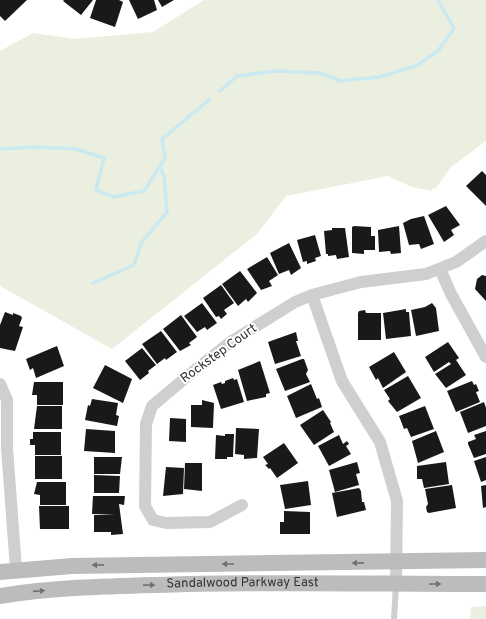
<svg xmlns="http://www.w3.org/2000/svg" width="486" height="619" font-family="Overpass,sans-serif">
  <style>
    .green { fill: #ebefdf }
    .lines { fill: none; stroke-linecap: round; stroke-linejoin: round }
    .stream { stroke: #cae9f0; stroke-width: 3.5 }
    .building { fill: #191919 }
    .service { stroke: #cfcfcf; stroke-width: 6 }
    .minor { stroke: #cfcfcf; stroke-width: 12 }
    .secondary { stroke: #bcbcbc; stroke-width: 16 }
    .oneway { fill: #707070 }
    .labels { text-anchor: middle; dominant-baseline: central; stroke-width: 4; stroke-linejoin: round; paint-order: stroke }
    .street-label { font-size: 13px; fill: #323232; stroke: #fff }
  </style>
  <rect width="100%" height="100%" fill="#fff"/>
  <g class="green">
    <path d="M204,0H486V141L451,167L435,189L433,188L431,191L412,187L388,176L286,196L257,234L112,349L0,286V51L33,33L75,39L153,32Z"/>
    <path d="M486,606V619H470L471,607Z"/>
  </g>
  <g class="lines">
    <g class="stream">
      <path d="M220,91L237,76L277,71L320,73L341,81L379,77L416,66L438,51L454,28L438,0"/>
      <path d="M0,149L34,147L76,149L104,158L96,190L113,197L144,191L165,158L162,139L210,99"/>
      <path d="M93,283L134,265L141,243L167,212L164,176L160,168"/>
    </g>
  </g>
  <g class="building">
    <path d="M0,0H27L5,21L0,16Z"/>
    <path d="M64,0H93L81,15L63,1Z"/>
    <path d="M96,0H119L123,2L115,27L90,18Z"/>
    <path d="M129,0H154L157,10L138,19Z"/>
    <path d="M158,0H174L162,7Z"/>
    <path d="M482,171L486,175V206L466,186Z"/>
    <path d="M446,206L460,225L451,230L454,235L444,242L428,215Z"/>
    <path d="M424,216L434,244L421,249L419,244L409,245L403,223L411,219Z"/>
    <path d="M354,226L371,227V236H375V250H364V254L352,253V227Z"/>
    <path d="M399,226L401,253L391,254L390,251L379,252L378,230Z"/>
    <path d="M332,228H345L349,257L337,259L336,255L328,256V254H326L324,231L332,230Z"/>
    <path d="M315,235L321,256L315,258L316,261L307,264V261L303,262L297,240Z"/>
    <path d="M289,243L301,268L291,275L289,270L279,274L270,253Z"/>
    <path d="M267,257L278,275L269,281L272,286L261,290L247,269Z"/>
    <path d="M240,271L257,293L248,302L246,299L238,306L222,284Z"/>
    <path d="M482,275L486,276V301L475,289L477,279Z"/>
    <path d="M221,285L234,303L224,310L227,314L221,319L219,316L216,317L203,298Z"/>
    <path d="M202,303L217,323L207,330L205,327L197,332L184,316Z"/>
    <path d="M432,303L436,308L439,331L416,336L411,310L425,307Z"/>
    <path d="M406,309V312H409L411,336L386,339L383,313Z"/>
    <path d="M365,310L366,313H381V340H358V313L359,311Z"/>
    <path d="M5,312L13,315V313L21,316L22,318L19,326L23,327L15,351L0,348V325Z"/>
    <path d="M181,315L197,337L189,343L191,345L180,351L163,329Z"/>
    <path d="M161,331L177,352L166,360L165,358L157,364L142,344Z"/>
    <path d="M296,332L298,341H296L301,356L275,364L268,342Z"/>
    <path d="M448,342L459,358L456,360L466,375L446,388L435,374L451,364L449,362L434,372L425,357Z"/>
    <path d="M57,346L64,366L36,378L33,368L30,370L26,359Z"/>
    <path d="M142,348L156,365L148,371L149,373L140,380L125,361Z"/>
    <path d="M394,352L406,372L383,388L378,378L376,380L369,367Z"/>
    <path d="M302,359H304L308,370L306,374L310,382L285,391L276,369Z"/>
    <path d="M260,361L270,393L266,394V397L247,401L238,370Z"/>
    <path d="M105,365L132,379L123,403L93,388Z"/>
    <path d="M408,376L421,398L397,412L388,401L390,399L384,390Z"/>
    <path d="M233,378L234,380L237,379L244,402L221,409L213,385L221,382L222,384L225,383V381Z"/>
    <path d="M472,381L474,385L476,384L479,391L476,392L480,402L456,412L447,391Z"/>
    <path d="M34,382H63V405H37V395H32Z"/>
    <path d="M311,384L317,399L319,398L322,407L296,418L287,396Z"/>
    <path d="M92,399L118,403L116,415L119,416L117,426L85,420L88,405L90,406Z"/>
    <path d="M202,400L214,403L213,428L191,427V405H202Z"/>
    <path d="M484,402L486,408V426L468,433L460,412Z"/>
    <path d="M37,406H62V429H34Z"/>
    <path d="M425,406L434,429L411,437L407,428L404,429L399,416Z"/>
    <path d="M323,410L331,422L330,423L334,432L314,445L300,425Z"/>
    <path d="M170,418L186,419V442L169,441Z"/>
    <path d="M236,428L259,429L257,458L244,459V455L235,454Z"/>
    <path d="M86,429L115,431V453L84,451Z"/>
    <path d="M436,431L444,452L418,463L412,441Z"/>
    <path d="M486,431V454L474,458L468,444V442L476,439L474,435Z"/>
    <path d="M33,432H61V455H35V445H30V439H33Z"/>
    <path d="M225,434H234L233,457H227V459H215L216,435L225,436Z"/>
    <path d="M339,435L343,444L347,441L349,444L346,446L351,454L329,466L318,446Z"/>
    <path d="M284,443L298,463L277,478L270,468L269,469L265,465L268,464L263,457Z"/>
    <rect x="35" y="456" width="27" height="23"/>
    <path d="M94,457H122L120,474H94Z"/>
    <path d="M486,457V480L481,482L474,461Z"/>
    <path d="M357,462L360,473L356,474L359,485L335,492L329,470Z"/>
    <path d="M446,462L449,484L424,488L422,479H417V466Z"/>
    <path d="M185,463H202V491L184,489Z"/>
    <path d="M166,467L184,468L183,494L163,496Z"/>
    <path d="M94,475L120,476L119,493H94Z"/>
    <path d="M308,481L311,505L285,509L280,485Z"/>
    <path d="M37,482H66V505H40V495L34,494Z"/>
    <path d="M452,485L456,508L429,513L427,512L426,507L428,504L425,489Z"/>
    <path d="M486,485V507L483,508L481,486Z"/>
    <path d="M359,488L361,491L362,502H364L366,510L337,517L332,493Z"/>
    <path d="M93,496H125L124,505L119,504L123,534L111,535V532H94V515L115,514H92Z"/>
    <path d="M39,506H69V529H40Z"/>
    <path d="M284,511L310,512V534H280V522H284Z"/>
  </g>
  <g class="lines">
    <path class="service" d="M394,619L396,585"/>
    <g class="minor">
      <path d="M440,269L451,294L486,357"/>
      <path d="M312,295L342,381L380,442L397,501L396,584"/>
      <path d="M0,384L7,400V448L16,569"/>
      <path d="M242,505L210,522L166,523L153,520L145,506L146,424L152,406L195,370L232,341L295,302L312,295L361,282L426,274L456,262L486,241"/>
    </g>
    <g class="secondary">
      <path d="M0,572L72,566L486,560"/>
      <path id="s1" d="M0,596C62,586 125,586 187,584C287,582 386,584 486,584"/>
    </g>
  </g>
  <defs><path id="oneway-solid" d="M-6-.8H1V-3.2L6.5 0L1 3.2V.8H-6Z"/></defs>
  <g class="oneway">
    <use href="#oneway-solid" transform="translate(358 563) rotate(179)"/>
    <use href="#oneway-solid" transform="translate(228 564) rotate(180)"/>
    <use href="#oneway-solid" transform="translate(98 565) rotate(179)"/>
    <use href="#oneway-solid" transform="translate(435 584)"/>
    <use href="#oneway-solid" transform="translate(149 585) rotate(-1)"/>
    <use href="#oneway-solid" transform="translate(39 591) rotate(-4)"/>
  </g>
  <g class="labels">
    <g class="street-label">
      <text transform="translate(219 354) rotate(-36)">Rockstep Court</text>
      <text stroke="none"><textPath href="#s1" startOffset="243">Sandalwood Parkway East</textPath></text>
    </g>
  </g>
</svg>
